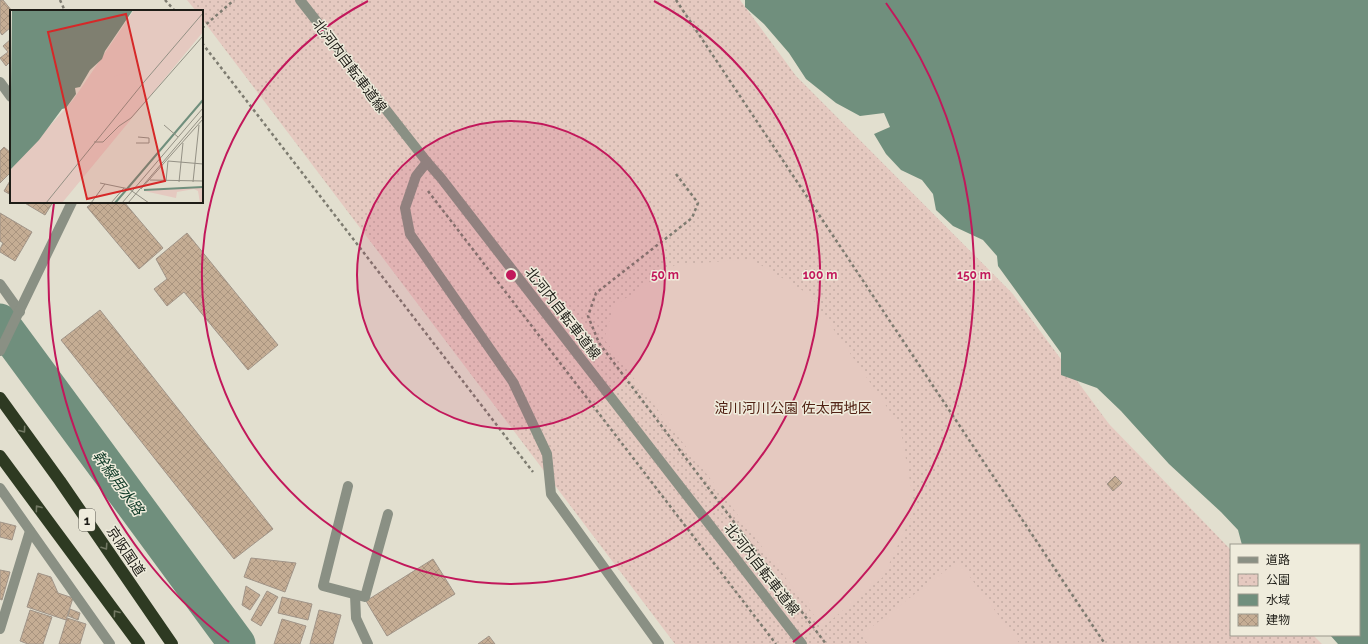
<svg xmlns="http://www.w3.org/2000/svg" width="1368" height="644" font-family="Raleway,'Noto Sans JP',sans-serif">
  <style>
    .park { fill: url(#park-dots) }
    .pitch { fill: #e5c9c0 }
    .water { fill: #708f7d }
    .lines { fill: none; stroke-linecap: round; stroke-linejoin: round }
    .river { stroke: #708f7d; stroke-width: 37 }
    .building { fill: url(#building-cross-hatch); stroke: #a09488 }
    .path { stroke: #7d7b70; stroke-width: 2.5; stroke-dasharray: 3 3; stroke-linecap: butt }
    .minor { stroke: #8a9084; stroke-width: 10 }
    .highway { stroke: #2e3a22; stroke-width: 12 }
    .oneway { stroke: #727863 }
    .ring { fill: none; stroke: #c2185b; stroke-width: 2 }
    .labels { text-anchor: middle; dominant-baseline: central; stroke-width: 3; stroke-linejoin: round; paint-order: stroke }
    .shield { fill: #efecdc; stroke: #5d5b52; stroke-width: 1 }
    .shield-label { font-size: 13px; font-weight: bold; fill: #1e1d17 }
    .street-label { font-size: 14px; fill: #1e1d17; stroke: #efecdc }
    .park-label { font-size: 14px; fill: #512214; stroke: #efecdc }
    .water-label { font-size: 15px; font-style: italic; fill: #0f3a27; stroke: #efecdc }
    .inset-river { fill: none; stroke: #708f7d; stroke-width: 2 }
    .inset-road { fill: none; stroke: #949185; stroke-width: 1 }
    .view { fill: #d62828; fill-opacity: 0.15; stroke: #d62828; stroke-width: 2 }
    .inset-edge { fill: none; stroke: #1e1d17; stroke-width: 2 }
    .centre { fill: #c2185b; stroke: #efecdc; stroke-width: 2 }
    .ring-label { font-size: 12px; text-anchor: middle; font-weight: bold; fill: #c2185b; stroke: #efecdc; stroke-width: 3; stroke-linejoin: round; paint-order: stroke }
  </style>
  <defs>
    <pattern id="park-dots" width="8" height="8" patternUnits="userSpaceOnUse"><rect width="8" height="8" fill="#e5c9c0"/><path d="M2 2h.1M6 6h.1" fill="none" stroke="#c4aca4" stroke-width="1.8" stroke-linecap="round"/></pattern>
    <pattern id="building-cross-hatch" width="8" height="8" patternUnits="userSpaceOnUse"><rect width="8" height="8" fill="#c5ad94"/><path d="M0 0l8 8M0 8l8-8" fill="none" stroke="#a9947f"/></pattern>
  </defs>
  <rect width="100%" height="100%" fill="#e2dfcf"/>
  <path class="park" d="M187,0H740L796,76L1012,293L1109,424L1231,550V635H1313L1322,644H675L202,19V11H196Z"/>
  <g class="pitch">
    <path d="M751,259L810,295L900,426L915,509L883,577L823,627L604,339L614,306L675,265Z"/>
    <path d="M958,561L1020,644H868L861,635Z"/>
  </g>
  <path class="water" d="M745,0H1368V644H1338L1330,635H1359V545H1242L1238,530L1221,512L1169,464L1121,411L1097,388L1061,375V353L998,266L997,256L983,240L953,226L936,210L933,194L922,180L901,170L886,154L874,134L890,127L884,113L860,116L836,103L806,79L789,53L764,24L745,7Z"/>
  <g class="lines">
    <path class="river" d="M0,322L237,644"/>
  </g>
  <g class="building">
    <path d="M0,0H3L12,11L11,27L2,35L0,32Z"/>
    <path d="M11,39V61L6,66L0,58L8,52L3,46Z"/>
    <path d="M4,147L11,153V172L0,183V151Z"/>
    <path d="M11,179V195L4,191Z"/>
    <path d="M23,202H53L45,215Z"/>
    <path d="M94,202H124L163,248L139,269L87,207Z"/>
    <path d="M0,213L32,232L15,261L0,252V249L3,243L0,241Z"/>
    <path d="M187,233L278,345L248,370L184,292L167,306L154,289L167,279L156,259Z"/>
    <path d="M100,310L273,529L234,559L61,340Z"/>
    <path d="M1115,476L1122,483L1113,491L1107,484Z"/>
    <path d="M0,522L16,526L12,540L0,537Z"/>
    <path d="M251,558L296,563L285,592L244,577Z"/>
    <path d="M433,559L455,594L387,636L366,601Z"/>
    <path d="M0,570L10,572L2,600L0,599Z"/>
    <path d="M38,573L51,577L58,593L73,598L66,620L27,607Z"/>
    <path d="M246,586L260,595L250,610L242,605Z"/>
    <path d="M267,591L278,597L261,626L251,620Z"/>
    <path d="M282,597L312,604L308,620L278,613Z"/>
    <path d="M70,609L80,613L78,620L68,616Z"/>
    <path d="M30,610L52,617L43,644H28L20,641Z"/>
    <path d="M319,610L341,615L333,644H310Z"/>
    <path d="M67,618L86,624L80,644H59Z"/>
    <path d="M282,619L306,626L300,644H274Z"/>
    <path d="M489,636L495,644H478Z"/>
  </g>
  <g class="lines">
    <g class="path">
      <path d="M60,0L65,11"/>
      <path d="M165,0L175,11"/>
      <path d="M676,0L1105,644"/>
      <path d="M202,28L234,0"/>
      <path d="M202,43L533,472"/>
      <path d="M676,174L698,203L692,218L596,293L588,316L599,343L826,644"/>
      <path d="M428,191L776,644"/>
    </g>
    <g class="minor">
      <path d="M300,0L427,162L441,178L802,644"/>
      <path d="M0,82L11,97"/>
      <path d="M427,162L416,176L405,208L410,234L513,382L547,454L551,494L659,644"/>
      <path d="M0,284L20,312"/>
      <path d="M0,351L72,202"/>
      <path d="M348,486L323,586L365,597L388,514"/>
      <path d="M0,488L110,644"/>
      <path d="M355,595L356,618L368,644"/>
      <path d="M0,629L30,531"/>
    </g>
    <g class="highway">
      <path d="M0,398L60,481L172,644"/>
      <path d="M0,456L139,644"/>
    </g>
  </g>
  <defs><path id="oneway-chevron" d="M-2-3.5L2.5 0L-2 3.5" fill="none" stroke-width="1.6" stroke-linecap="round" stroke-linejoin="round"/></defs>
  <g class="oneway">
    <use href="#oneway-chevron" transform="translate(23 430) rotate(54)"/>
    <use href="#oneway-chevron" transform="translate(38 508) rotate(-126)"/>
    <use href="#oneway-chevron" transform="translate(105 547) rotate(56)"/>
    <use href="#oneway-chevron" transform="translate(116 613) rotate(-127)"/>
  </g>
  <circle cx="511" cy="275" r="154" fill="#c2185b" fill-opacity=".12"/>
  <g class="ring">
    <circle cx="511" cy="275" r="154"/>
    <path d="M654 1A309 309 0 1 1 368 1"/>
    <path d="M229 642A463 463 0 0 1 54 203M886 3A463 463 0 0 1 793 642"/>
  </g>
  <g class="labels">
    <rect class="shield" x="79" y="509" width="16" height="22" rx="3"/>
    <g class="shield-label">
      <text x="87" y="520">1</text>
    </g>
    <g class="street-label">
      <text transform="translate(350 66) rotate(53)">北河内自転車道線</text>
      <text transform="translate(563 313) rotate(52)">北河内自転車道線</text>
      <text transform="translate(126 551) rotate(56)">京阪国道</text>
      <text transform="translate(762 569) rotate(52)">北河内自転車道線</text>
    </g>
    <g class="park-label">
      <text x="793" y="408">淀川河川公園 佐太西地区</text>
    </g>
    <g class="water-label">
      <text transform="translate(118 483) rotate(54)">幹線用水路</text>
    </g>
  </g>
  <g transform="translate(10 10)">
    <rect width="193" height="193" fill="#e2dfcf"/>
    <path d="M193,177V193H190L188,181L184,179L167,182L166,188L134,181Z" fill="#e5c9c0"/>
    <path d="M124,0H193V22L52,193H0V160L63,90Z" fill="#e5c9c0"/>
    <path d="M132,40L144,49L130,66L118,56ZM113,63L122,65L130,71L101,106H97L90,99L87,90L90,82L103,67Z" fill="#e5c9c0"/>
    <path d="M2,0H123L95,41L92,49L80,60L70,77L65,78L66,84L56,98L52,99L29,130L0,160Z" fill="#708f7d"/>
    <path class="inset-river" d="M134,180L193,177M105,193L193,90"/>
    <path class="inset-road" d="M154,115L168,127M84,132H93L109,116L121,108L193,26M126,133H139V128L128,127M140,170L193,171M156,171L158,151L193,154M169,172L173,133M183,172L189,115M90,173L119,179L139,193M131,179L193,109M36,193L134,72L193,3M81,193L95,174M101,193L114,178M112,193L193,98M118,193L193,105"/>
    <path class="view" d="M116,4L155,171L77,189L38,22Z"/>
    <rect width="193" height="193" class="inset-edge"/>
  </g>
  <circle cx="511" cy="275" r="6" class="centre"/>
  <g class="ring-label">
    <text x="665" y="279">50 m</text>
    <text x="820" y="279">100 m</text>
    <text x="974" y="279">150 m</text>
  </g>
  <rect x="1230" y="544" width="130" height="92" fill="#efecdc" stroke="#9b998d"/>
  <rect x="1238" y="557" width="20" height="6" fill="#8a9084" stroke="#9b998d"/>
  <text x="1266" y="564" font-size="12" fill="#1e1d17">道路</text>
  <rect x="1238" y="574" width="20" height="12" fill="url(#park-dots)" stroke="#9b998d"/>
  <text x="1266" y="584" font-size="12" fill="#1e1d17">公園</text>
  <rect x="1238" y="594" width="20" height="12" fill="#708f7d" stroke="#9b998d"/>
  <text x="1266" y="604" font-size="12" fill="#1e1d17">水域</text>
  <rect x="1238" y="614" width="20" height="12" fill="url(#building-cross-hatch)" stroke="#9b998d"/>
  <text x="1266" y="624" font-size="12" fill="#1e1d17">建物</text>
</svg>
